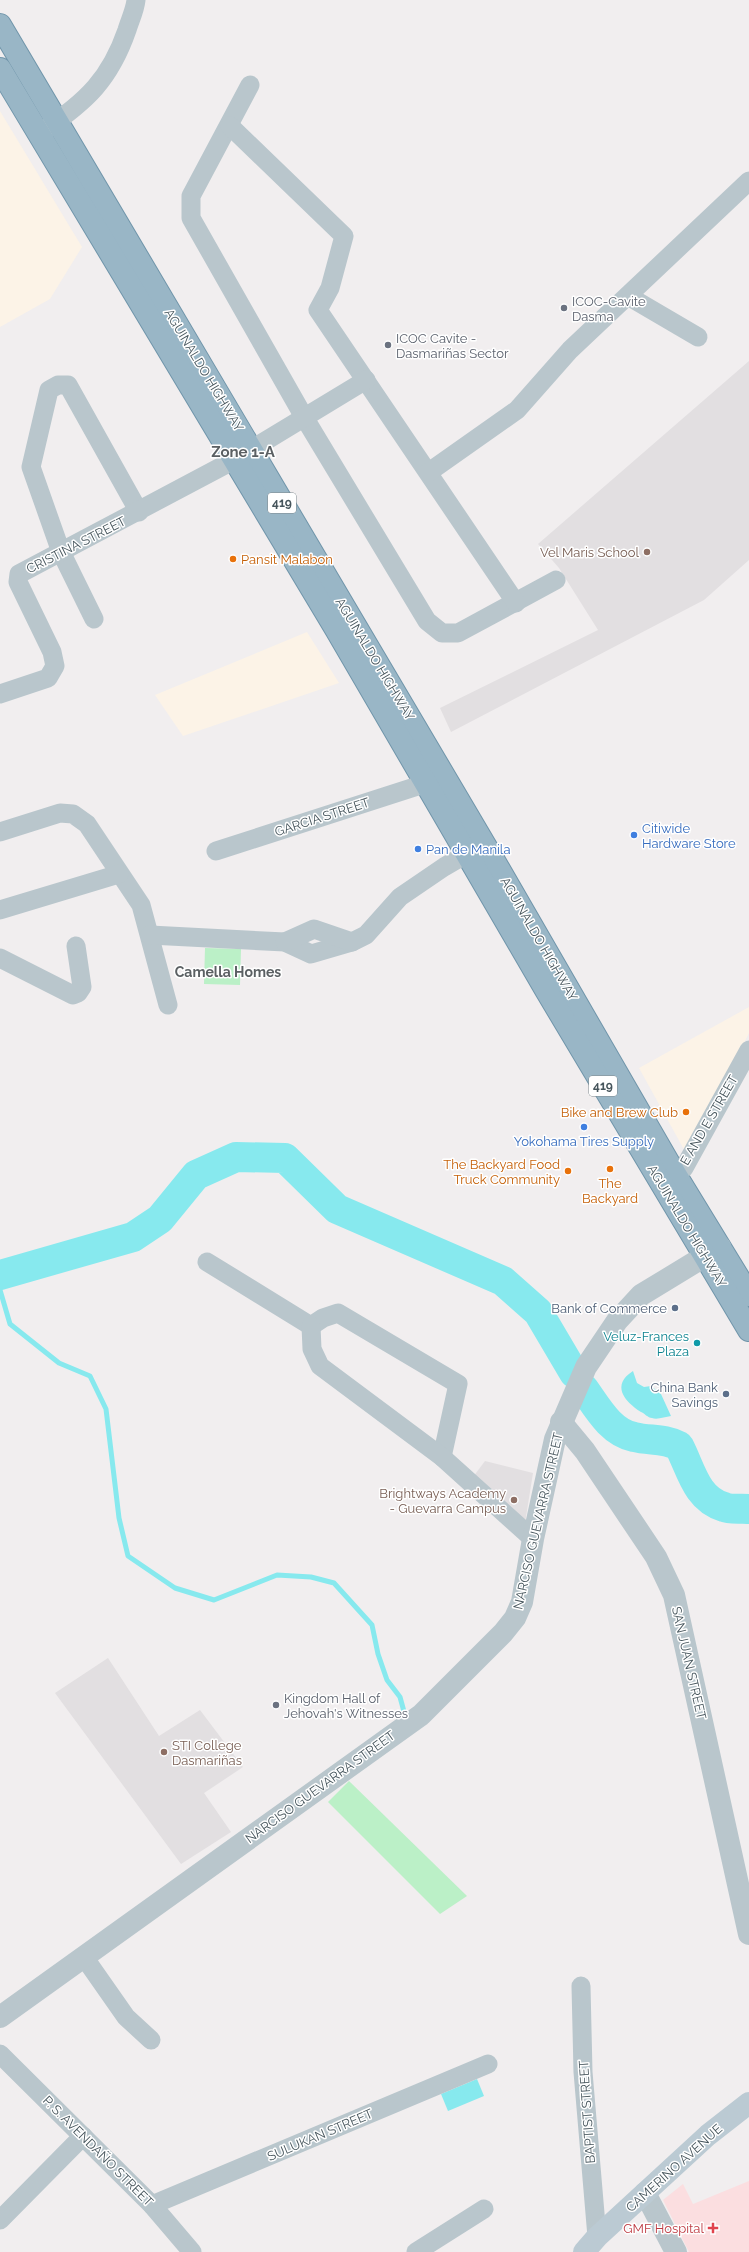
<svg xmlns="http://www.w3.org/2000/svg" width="749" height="2252" font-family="Raleway,sans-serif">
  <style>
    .commercial { fill: #fcf3e7 }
    .education { fill: #e2dfe1 }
    .medical { fill: #fbdee0 }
    .green { fill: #bbf0c7 }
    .water { fill: #87e9ee }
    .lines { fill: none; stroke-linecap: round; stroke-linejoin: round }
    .stream { stroke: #87e9ee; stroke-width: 5 }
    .river { stroke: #87e9ee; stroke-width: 30 }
    .trunk-casing { stroke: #7095aa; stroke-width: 24 }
    .minor { stroke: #b9c6cc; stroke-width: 19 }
    .tertiary { stroke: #b9c6cc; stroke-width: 22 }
    .secondary { stroke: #bbcad3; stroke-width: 22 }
    .trunk { stroke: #99b6c6; stroke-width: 22 }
    .worship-dot { fill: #6b7280; stroke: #fff; stroke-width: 1.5 }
    .education-dot { fill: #8d6e63; stroke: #fff; stroke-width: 1.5 }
    .food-dot { fill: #e8710a; stroke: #fff; stroke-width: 1.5 }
    .shop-dot { fill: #3f7fe0; stroke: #fff; stroke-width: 1.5 }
    .service-dot { fill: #5c6f8a; stroke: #fff; stroke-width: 1.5 }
    .culture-dot { fill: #0f9aa8; stroke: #fff; stroke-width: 1.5 }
    .health-dot { fill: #e0444e; stroke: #fff; stroke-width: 1.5 }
    .labels { text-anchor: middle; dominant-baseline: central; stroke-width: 3; stroke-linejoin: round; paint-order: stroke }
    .shield { fill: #fff; stroke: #7e888d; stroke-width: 1 }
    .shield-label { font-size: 12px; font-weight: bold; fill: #46555c }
    .worship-label { font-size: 13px; fill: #5b616d; stroke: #fff; text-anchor: start }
    .street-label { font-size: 13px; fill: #46555c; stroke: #fff }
    .education-label { font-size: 13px; fill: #785e54; stroke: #fff; text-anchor: end }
    .food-label { font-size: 13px; fill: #c56008; stroke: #fff; text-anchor: end }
    .shop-label { font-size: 13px; fill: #366cbe; stroke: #fff; text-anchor: start }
    .service-label { font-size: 13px; fill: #4e5e75; stroke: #fff; text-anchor: end }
    .culture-label { font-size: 13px; fill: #0d838f; stroke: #fff; text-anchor: end }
    .health-label { font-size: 13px; fill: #be3a42; stroke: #fff; text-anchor: end }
    .neighbourhood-label { font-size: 14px; font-weight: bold; fill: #5b6063; stroke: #fff }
    .quarter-label { font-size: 15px; font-weight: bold; fill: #5b6063; stroke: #fff }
  </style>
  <rect width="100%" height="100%" fill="#f1eeef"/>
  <g class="commercial">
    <path d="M0,111L82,247L50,299L0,327Z"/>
    <path d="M307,632L339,683L183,736L155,695Z"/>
    <path d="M749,1007V1033L687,1155L639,1068Z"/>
  </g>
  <g class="education">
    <path d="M749,361V560L704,600L451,732L440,708L598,630L559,568L538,544Z"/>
    <path d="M485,1461L533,1473L525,1523L473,1477Z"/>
    <path d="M108,1658L159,1736L200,1710L243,1767L204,1793L231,1832L181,1864L55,1693Z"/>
  </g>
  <path class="medical" d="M749,2181V2252H689L663,2200L683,2184L693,2204Z"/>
  <g class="green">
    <path d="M205,948L241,949L240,985L204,984Z"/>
    <path d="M349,1781L467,1896L440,1914L328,1802Z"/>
  </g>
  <g class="water">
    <path d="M633,1371L637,1383L644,1387L651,1386L661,1394L671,1416C665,1417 657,1420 652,1418C648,1418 644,1413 641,1412C624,1401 611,1385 633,1371Z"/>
    <path d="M477,2079L484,2096L448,2111L441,2094Z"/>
  </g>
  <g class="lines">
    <path class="stream" d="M0,1290L10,1324L59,1363L90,1376L106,1409L119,1518L128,1556L175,1588L214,1600L277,1575L311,1577L334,1583L372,1625L378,1654L387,1680L400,1697L406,1719"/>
    <g class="river">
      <path d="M0,1275L133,1237L160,1219L196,1175L236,1157L285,1158L337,1209L503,1281L538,1312L574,1373"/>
      <path d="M584,1389C597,1407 610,1432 634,1437C650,1441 664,1438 679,1446C691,1469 696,1499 724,1507C731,1510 741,1508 749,1509"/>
    </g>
    <defs>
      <g id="trunk">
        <path d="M0,25L486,847L675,1174L749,1295"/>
        <path d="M0,69L336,629L546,990L749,1330"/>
      </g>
    </defs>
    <use href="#trunk" class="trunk-casing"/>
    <g class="minor">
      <path d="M250,85L191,196V218L304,417L427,621L442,633H458L556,580"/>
      <path d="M230,126L344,236L330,288L318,310L516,603"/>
      <path d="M44,130C87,101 110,79 127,30C130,20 135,10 136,0"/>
      <path d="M628,296L698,337"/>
      <path d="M429,472L517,410L570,350L749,181"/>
      <path d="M94,619L61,552L31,467L49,390L58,385H68L139,512"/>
      <path d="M0,694L48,678L55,666L52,652L18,582L19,574L234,460L366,380"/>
      <path d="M0,832L60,813L73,814L87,824L141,905L168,1005"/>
      <path d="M216,851L427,783"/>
      <path d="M0,910L119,874"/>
      <path d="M150,935L285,942L311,954L352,942L366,935L400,897L444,867L468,853L481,849"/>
      <path d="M285,942L314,929L352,942"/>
      <path d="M0,958L73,995L78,993L82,987L76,946"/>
      <path d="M662,1182L684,1168L749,1050"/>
      <path d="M207,1262L311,1326L323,1318L338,1313L458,1384L442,1457"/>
      <path d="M311,1326L312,1349L320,1366L442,1457L533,1539"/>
      <path d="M84,1957L126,2017L151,2040"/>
      <path d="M581,1986L583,2072L597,2237"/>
      <path d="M0,2054L152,2205L192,2252"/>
      <path d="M152,2205L488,2064"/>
      <path d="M0,2220L83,2136"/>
      <path d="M416,2252L484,2209"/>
    </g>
    <g class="tertiary">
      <path d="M561,1422L585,1451L656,1557L674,1595L749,1934"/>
      <path d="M0,2017L421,1715L503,1633L515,1618L522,1602L533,1539L555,1439L586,1367L617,1321L641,1295L720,1247"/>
      <path d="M645,2193L676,2252"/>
    </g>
    <path class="secondary" d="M584,2252L597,2237L708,2135L749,2103"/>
    <use href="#trunk" class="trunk"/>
  </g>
  <g class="worship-dot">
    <circle cx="564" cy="308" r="4"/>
    <circle cx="388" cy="345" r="4"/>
    <circle cx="276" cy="1705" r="4"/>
  </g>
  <g class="education-dot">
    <circle cx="647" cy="552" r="4"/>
    <circle cx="514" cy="1500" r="4"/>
    <circle cx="164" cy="1752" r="4"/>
  </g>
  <g class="food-dot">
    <circle cx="233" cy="559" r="4"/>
    <circle cx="686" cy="1112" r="4"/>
    <circle cx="610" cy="1169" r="4"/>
    <circle cx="568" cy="1171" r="4"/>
  </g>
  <g class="shop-dot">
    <circle cx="634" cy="835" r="4"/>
    <circle cx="418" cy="849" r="4"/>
    <circle cx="584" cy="1127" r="4"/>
  </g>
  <g class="service-dot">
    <circle cx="675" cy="1308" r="4"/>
    <circle cx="726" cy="1394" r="4"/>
  </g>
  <circle class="culture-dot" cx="697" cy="1343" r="4"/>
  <path class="health-dot" d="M711 2222h4v4h4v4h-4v4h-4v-4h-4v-4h4z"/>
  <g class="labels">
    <g class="shield">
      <rect x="268" y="493" width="28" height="20" rx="3"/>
      <rect x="589" y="1076" width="28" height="20" rx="3"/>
    </g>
    <g class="shield-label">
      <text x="282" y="503">419</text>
      <text x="603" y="1086">419</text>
    </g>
    <g class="worship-label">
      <text x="572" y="301">ICOC-Cavite<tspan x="572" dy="15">Dasma</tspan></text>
      <text x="396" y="338">ICOC Cavite -<tspan x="396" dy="15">Dasmariñas Sector</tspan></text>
      <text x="284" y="1698">Kingdom Hall of<tspan x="284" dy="15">Jehovah's Witnesses</tspan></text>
    </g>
    <g class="street-label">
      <text transform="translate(204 370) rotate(59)">AGUINALDO HIGHWAY</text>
      <text transform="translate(76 545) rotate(-27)">CRISTINA STREET</text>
      <text transform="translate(375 659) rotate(59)">AGUINALDO HIGHWAY</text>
      <text transform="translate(322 817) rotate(-18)">GARCIA STREET</text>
      <text transform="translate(539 939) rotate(60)">AGUINALDO HIGHWAY</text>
      <text transform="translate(709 1120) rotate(-60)">E AND E STREET</text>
      <text transform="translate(687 1226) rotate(59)">AGUINALDO HIGHWAY</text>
      <text transform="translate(538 1521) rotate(-77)">NARCISO GUEVARRA STREET</text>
      <text transform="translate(689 1663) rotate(77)">SAN JUAN STREET</text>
      <text transform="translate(320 1787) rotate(-36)">NARCISO GUEVARRA STREET</text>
      <text transform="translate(587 2112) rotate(-94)">BAPTIST STREET</text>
      <text transform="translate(320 2135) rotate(-23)">SULUKAN STREET</text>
      <text transform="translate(98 2151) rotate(45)">P. S. AVENDAÑO STREET</text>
      <text transform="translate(674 2168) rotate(-42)">CAMERINO AVENUE</text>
    </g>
    <g class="education-label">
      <text x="639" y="552">Vel Maris School</text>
      <text x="506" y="1493">Brightways Academy<tspan x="506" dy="15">- Guevarra Campus</tspan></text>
      <text x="172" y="1745" text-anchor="start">STI College<tspan x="172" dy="15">Dasmariñas</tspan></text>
    </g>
    <g class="food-label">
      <text x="241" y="559" text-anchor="start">Pansit Malabon</text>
      <text x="678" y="1112">Bike and Brew Club</text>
      <text x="560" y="1164">The Backyard Food<tspan x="560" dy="15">Truck Community</tspan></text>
      <text x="610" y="1183" text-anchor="middle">The<tspan x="610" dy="15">Backyard</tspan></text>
    </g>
    <g class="shop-label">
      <text x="642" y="828">Citiwide<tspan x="642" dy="15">Hardware Store</tspan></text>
      <text x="426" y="849">Pan de Manila</text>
      <text x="584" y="1141" text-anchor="middle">Yokohama Tires Supply</text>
    </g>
    <g class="service-label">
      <text x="667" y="1308">Bank of Commerce</text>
      <text x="718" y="1387">China Bank<tspan x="718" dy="15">Savings</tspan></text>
    </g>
    <g class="culture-label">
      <text x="689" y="1336">Veluz-Frances<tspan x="689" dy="15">Plaza</tspan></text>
    </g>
    <g class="health-label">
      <text x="704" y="2228">GMF Hospital</text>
    </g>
    <g class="neighbourhood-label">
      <text x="228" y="972">Camella Homes</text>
    </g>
    <g class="quarter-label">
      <text x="243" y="452">Zone 1-A</text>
    </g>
  </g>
</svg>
